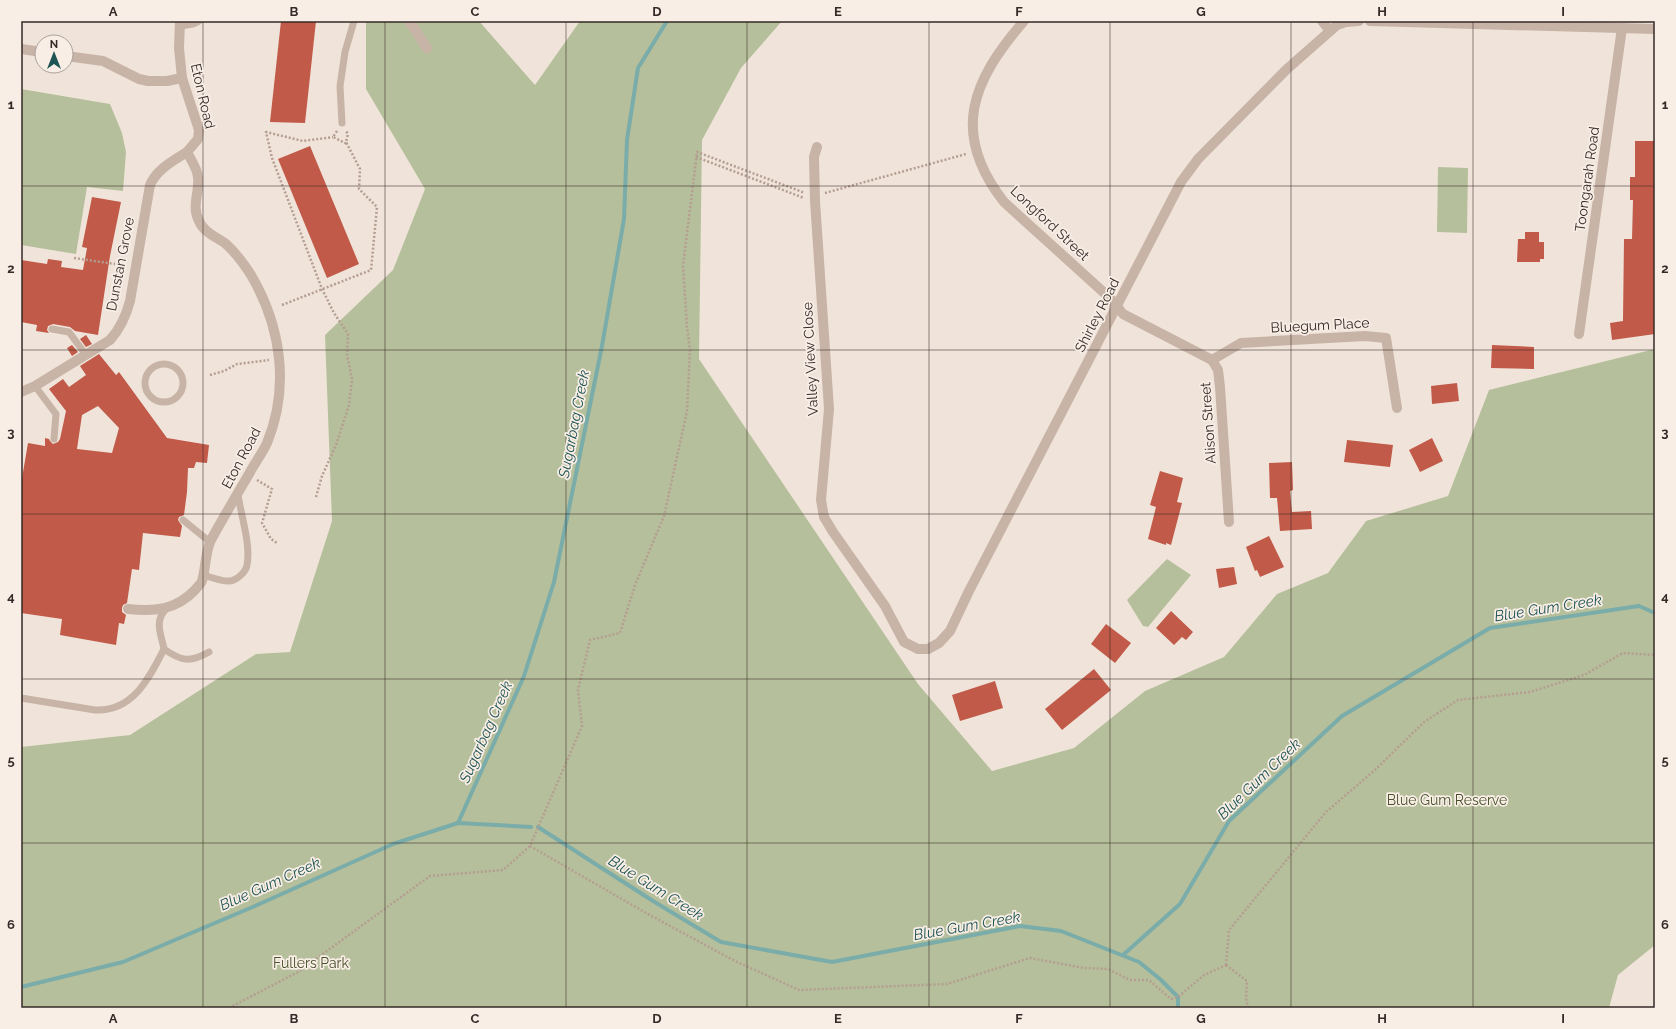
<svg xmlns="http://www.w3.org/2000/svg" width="1676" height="1029" font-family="Raleway,sans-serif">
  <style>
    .green { fill: #b6bf9b }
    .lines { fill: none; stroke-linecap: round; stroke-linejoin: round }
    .stream { stroke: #7aacaa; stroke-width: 4 }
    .building { fill: #c15a48; fill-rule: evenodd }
    .path { stroke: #b49d91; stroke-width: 2.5; stroke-dasharray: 2 2; stroke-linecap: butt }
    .lane { stroke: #c8b3a7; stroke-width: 7 }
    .street { stroke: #c8b3a7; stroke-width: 10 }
    .grid { fill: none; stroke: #352a27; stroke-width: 1; stroke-opacity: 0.55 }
    .labels { text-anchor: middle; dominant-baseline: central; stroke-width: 3.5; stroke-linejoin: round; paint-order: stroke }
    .street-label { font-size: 14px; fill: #352a27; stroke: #f8eee6 }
    .park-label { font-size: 14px; fill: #48522c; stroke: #f8eee6 }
    .water-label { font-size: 15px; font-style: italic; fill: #1e5453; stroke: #f8eee6 }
    .neatline { fill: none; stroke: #352a27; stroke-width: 1.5 }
    .grid-label { font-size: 13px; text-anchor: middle; font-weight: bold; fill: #352a27 }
  </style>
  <rect width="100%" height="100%" fill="#f0e4da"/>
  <g class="green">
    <path d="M366,21H479L535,85L580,21H782L741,68L702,140L699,359L918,684L992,771L1074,748L1145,691L1224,657L1277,594L1328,573L1366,521L1448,496L1489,390L1655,349V945L1618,975L1609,1008H21V747L130,735L256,654L290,652L332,521L325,335L393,270L425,189L366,89Z"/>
    <path d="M21,89L110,104L122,133L126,152L123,191L87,187L76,254L21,245Z"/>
    <path d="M1438,167L1468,168L1467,233L1437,232Z"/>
    <path d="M1167,559L1191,575L1148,627L1143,626L1127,600Z"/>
  </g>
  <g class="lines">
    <g class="stream">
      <path d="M458,823L524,676L554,582L602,346L624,219L627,140L638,68L667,21"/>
      <path d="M538,827L653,901L721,942L832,962L1020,926L1061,931L1139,962L1160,979L1178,997V1008"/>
      <path d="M1123,955L1180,904L1229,821L1342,716L1490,628L1639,606L1655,613"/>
      <path d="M21,987L123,962L255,906L393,844L458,823L531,827"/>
    </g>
  </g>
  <g class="building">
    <path d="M281,21H316L305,123L270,122Z"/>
    <path d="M1635,141H1655V334L1612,340L1610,323L1623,321L1624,239H1632L1633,200H1630V177H1635Z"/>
    <path d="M310,146L359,264L327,278L278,159Z"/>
    <path d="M92,197L121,202L110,256L98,335L75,331L70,327L53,324L48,326L47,330L49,333L36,331L37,325L21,322V260L47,264L48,259L62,261L61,267L83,270L87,248L82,247Z"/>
    <path d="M1525,232H1539V242H1544V259H1540V262H1517L1518,239H1525Z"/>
    <path d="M86,335L92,344L86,347L80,339Z"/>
    <path d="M72,345L78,352L72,356L67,348Z"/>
    <path d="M1492,345L1534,347V369L1491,368Z"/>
    <path d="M99,354L116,375L119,372L167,438L209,445L207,463L196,462L194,468H188L187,492L184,515L179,517L178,520L182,526L180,537L143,533L139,570L132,569L127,603L123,605L122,608V612L126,615L124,624L119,623L116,645L60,635L62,619L21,613V484L28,443L45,446V438L49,439L50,441L53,444L58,442L60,439L66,411L49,389L63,379L69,387L86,375L80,366ZM98,406L119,428L112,453L77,449L82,415Z"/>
    <path d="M1457,383L1459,401L1432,404L1431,386Z"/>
    <path d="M1432,438L1443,461L1420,472L1409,450Z"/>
    <path d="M1347,440L1393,445L1390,467L1344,462Z"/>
    <path d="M1292,462L1293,490L1290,491L1292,512L1311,511L1312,529L1280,531L1277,498H1270L1269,463Z"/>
    <path d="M1160,471L1183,478L1177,502L1182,503L1171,545L1166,543V545L1148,539L1156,507L1150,505Z"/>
    <path d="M1269,536L1284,567L1260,577L1257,570L1255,571L1246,547Z"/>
    <path d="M1234,567L1237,584L1219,588L1216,569Z"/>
    <path d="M1171,611L1193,632L1186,640L1182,637L1174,645L1156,628Z"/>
    <path d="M1106,624L1131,643L1115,663L1091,644Z"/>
    <path d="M1094,669L1111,690L1062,730L1045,709Z"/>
    <path d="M995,681L1003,708L960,721L952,695Z"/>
  </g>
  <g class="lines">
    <g class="path">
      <path d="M337,131L333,137L347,144"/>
      <path d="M696,157L804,198"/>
      <path d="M825,193L966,154"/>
      <path d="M74,258L115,264"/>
      <path d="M282,305L371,270L377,207L359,189L360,169L346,142L348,134L346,131"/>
      <path d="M210,375L224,371L237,364L269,360"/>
      <path d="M257,480L272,489L262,523L271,539L277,543"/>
      <path d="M316,497L322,476L336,445L349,405L352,379L347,355L348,334L334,313L322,289L272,158L266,132L303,141L333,137"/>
      <path d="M530,846L646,913L733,960L799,990L947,984L1030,958L1084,968L1108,969L1130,980H1149L1171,999L1178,997L1204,975L1226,965"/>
      <path d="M1226,965L1229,930L1326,812L1375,770L1424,722L1458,700L1530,692L1584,675L1623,653L1655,655"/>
      <path d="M1226,965L1247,981L1246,998L1248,1008"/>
      <path d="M229,1008L298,972L430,876L503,870L530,846L582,726L578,690L590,640L620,633L635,585L664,516L687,411L690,350L687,327L683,266L697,152L805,193"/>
    </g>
    <g class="lane">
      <path d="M180,26L193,24L199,21"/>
      <path d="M342,123L340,86L345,52L354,21"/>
      <path d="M52,329L69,332L86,355"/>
      <circle cx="164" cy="383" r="19"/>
      <path d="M35,386L56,414L54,439"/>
      <path d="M183,520L210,542"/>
      <path d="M203,575C211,577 222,582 230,581C237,580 246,572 247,565C251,545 241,515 238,495"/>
      <path d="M166,609C154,621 161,634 164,649C181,661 190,663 209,652"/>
      <path d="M21,698L95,710C133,712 149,678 164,649"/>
    </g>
    <g class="street">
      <path d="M409,21L427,48"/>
      <path d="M1024,21C972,81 950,133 1004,202L1111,299L1123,314L1212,360L1218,370L1220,387L1229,522"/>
      <path d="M1322,21L1330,31"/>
      <path d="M1370,21L1655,29"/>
      <path d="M21,49L42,52"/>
      <path d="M66,56L103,61L139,79L148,81H167L182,78"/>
      <path d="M817,147L814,157L815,201L829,409L821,500L824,517L833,532L885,606L904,642L918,649H928L939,643L950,631L969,591L1181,182L1198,159L1287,69L1337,25L1346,22L1359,21"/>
      <path d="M1579,334L1622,28"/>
      <path d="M1212,360L1241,343L1365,336L1386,338L1397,408"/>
      <path d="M21,392L35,386L110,340C121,328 126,316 130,301L150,185C157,169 173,161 187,152"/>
      <path d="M128,609C154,612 176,610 195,590C197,587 201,584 202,581C206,568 205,552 211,540C223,518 236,496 249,474C254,464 262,454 267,443C290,387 281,326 251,275C244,264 236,253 226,244C217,237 204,233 199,221C191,206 200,192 198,177C197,168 191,160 187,152L198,139L199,130L182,78L179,48L180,21"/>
    </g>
  </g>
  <path class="grid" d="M203,21V1008M385,21V1008M566,21V1008M747,21V1008M929,21V1008M1110,21V1008M1291,21V1008M1473,21V1008M21,186H1655M21,350H1655M21,514H1655M21,679H1655M21,843H1655"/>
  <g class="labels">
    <g class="street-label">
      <text transform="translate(203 96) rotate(77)">Eton Road</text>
      <text transform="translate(1587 179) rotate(-82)">Toongarah Road</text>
      <text transform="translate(1050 223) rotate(43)">Longford Street</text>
      <text transform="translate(120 264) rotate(-79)">Dunstan Grove</text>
      <text transform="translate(1097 315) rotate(-63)">Shirley Road</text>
      <text transform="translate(1320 325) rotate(-3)">Bluegum Place</text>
      <text transform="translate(810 359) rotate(-93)">Valley View Close</text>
      <text transform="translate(1208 423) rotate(-94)">Alison Street</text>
      <text transform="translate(241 458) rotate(-62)">Eton Road</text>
    </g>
    <g class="park-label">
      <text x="1447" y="800">Blue Gum Reserve</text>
      <text x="311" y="963">Fullers Park</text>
    </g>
    <g class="water-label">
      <text transform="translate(574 424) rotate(-79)">Sugarbag Creek</text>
      <text transform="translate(1548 608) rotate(-9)">Blue Gum Creek</text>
      <text transform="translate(486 732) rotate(-66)">Sugarbag Creek</text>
      <text transform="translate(1259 779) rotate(-44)">Blue Gum Creek</text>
      <text transform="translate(270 884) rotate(-24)">Blue Gum Creek</text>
      <text transform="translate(656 888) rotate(32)">Blue Gum Creek</text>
      <text transform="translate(967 926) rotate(-10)">Blue Gum Creek</text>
    </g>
  </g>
  <rect width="1676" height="1029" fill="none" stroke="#f8eee6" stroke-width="44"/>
  <g transform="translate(54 54)"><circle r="19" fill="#f8eee6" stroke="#aaa09a"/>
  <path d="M0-3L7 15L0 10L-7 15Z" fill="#1e5453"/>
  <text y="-6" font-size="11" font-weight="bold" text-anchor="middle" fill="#352a27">N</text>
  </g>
  <rect x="22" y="22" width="1632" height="985" class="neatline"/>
  <g class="grid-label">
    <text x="113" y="16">A</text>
    <text x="294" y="16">B</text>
    <text x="475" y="16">C</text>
    <text x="657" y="16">D</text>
    <text x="838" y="16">E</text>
    <text x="1019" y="16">F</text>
    <text x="1201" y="16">G</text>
    <text x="1382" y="16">H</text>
    <text x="1563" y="16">I</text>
    <text x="11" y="109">1</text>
    <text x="1665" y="109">1</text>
    <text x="11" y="273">2</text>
    <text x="1665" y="273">2</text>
    <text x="11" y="437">3</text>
    <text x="1665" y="437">3</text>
    <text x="11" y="601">4</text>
    <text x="1665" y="601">4</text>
    <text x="11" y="765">5</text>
    <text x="1665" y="765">5</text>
    <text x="11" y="929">6</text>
    <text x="1665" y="929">6</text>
    <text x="113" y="1023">A</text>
    <text x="294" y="1023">B</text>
    <text x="475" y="1023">C</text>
    <text x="657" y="1023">D</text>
    <text x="838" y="1023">E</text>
    <text x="1019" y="1023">F</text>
    <text x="1201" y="1023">G</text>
    <text x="1382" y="1023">H</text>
    <text x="1563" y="1023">I</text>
  </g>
</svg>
